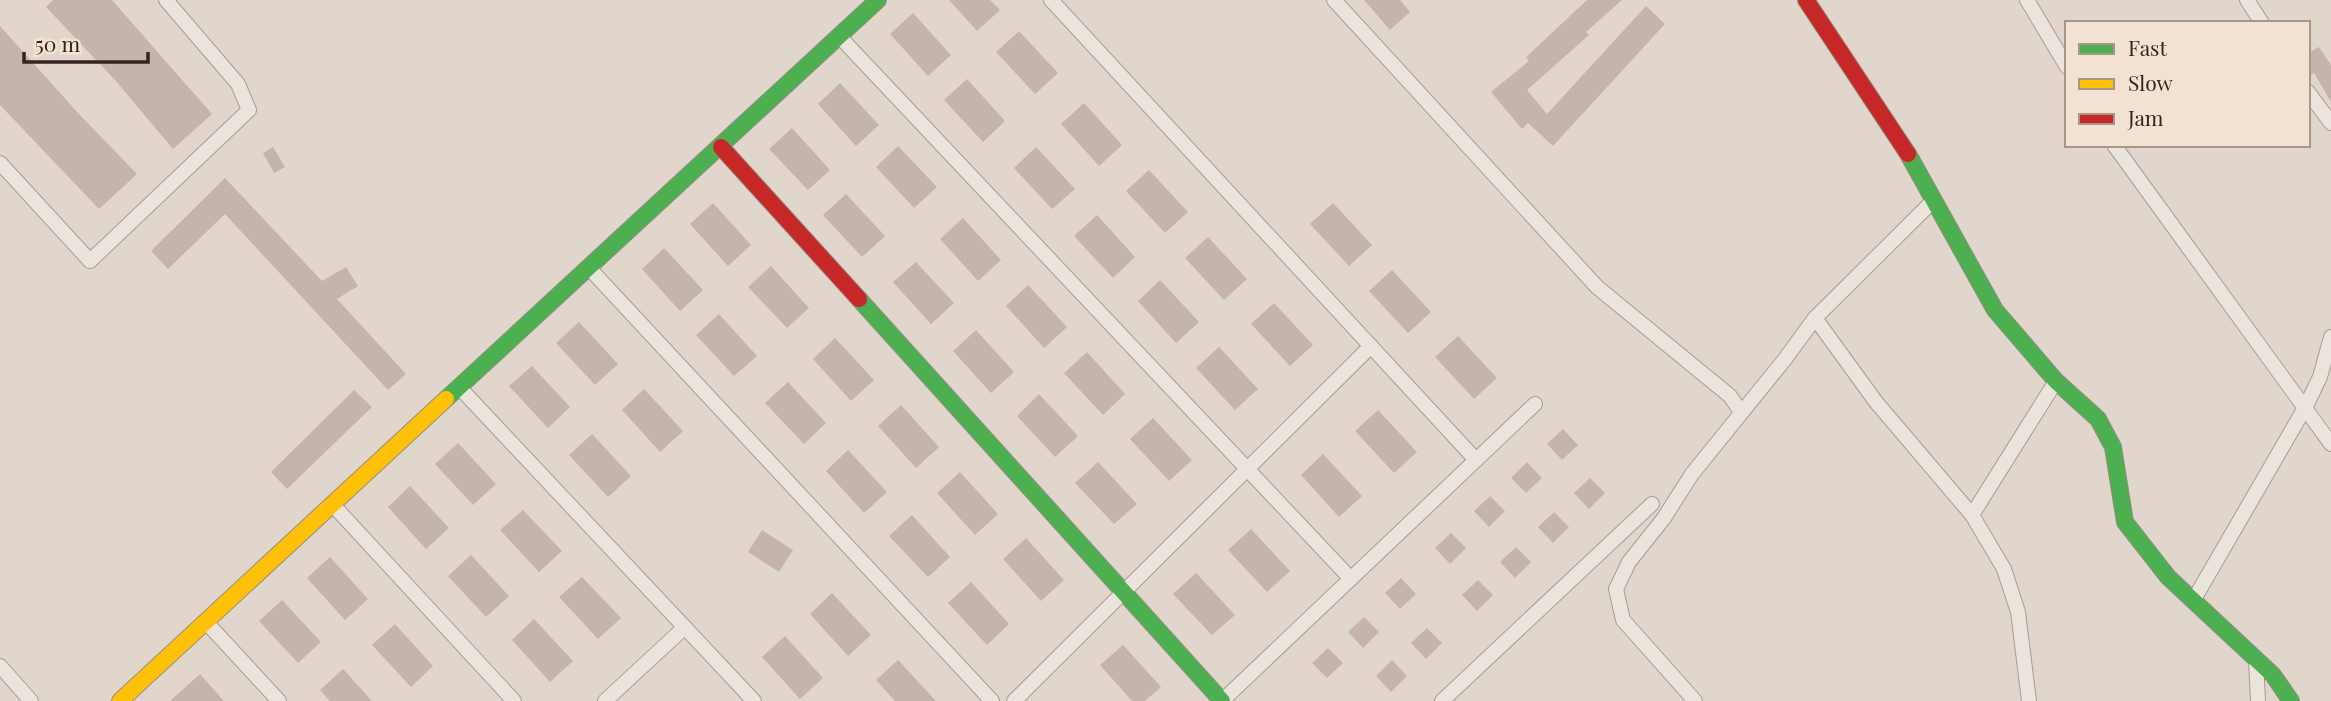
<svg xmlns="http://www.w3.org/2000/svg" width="2331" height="701" font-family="'Playfair Display',serif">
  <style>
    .building { fill: #c5b4ad }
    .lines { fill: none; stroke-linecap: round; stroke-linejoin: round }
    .street-casing { stroke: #a69c95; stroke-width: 16 }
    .fast-casing { stroke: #968c85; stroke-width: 18 }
    .slow-casing { stroke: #968c85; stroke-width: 18 }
    .jam-casing { stroke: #968c85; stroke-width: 18 }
    .street { stroke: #eae4dd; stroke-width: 14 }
    .fast { stroke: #4caf50; stroke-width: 16 }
    .slow { stroke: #ffc107; stroke-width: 16 }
    .jam { stroke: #c62828; stroke-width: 16 }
  </style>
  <rect width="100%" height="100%" fill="#e1d6cc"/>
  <g class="building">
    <path d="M53,0H112L212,114L173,149L115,80L46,7Z"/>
    <path d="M949,0H990L1000,10L977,31Z"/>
    <path d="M1364,0H1400L1410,12L1390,30Z"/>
    <path d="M1587,0H1622L1586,32L1589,35L1527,90L1547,114L1646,6L1665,24L1553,146L1528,123L1522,129L1491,92L1529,61L1526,57Z"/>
    <path d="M913,13L951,55L928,76L890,34Z"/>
    <path d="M0,26L78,113L137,174L99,209L0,105Z"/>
    <path d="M1019,31L1058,73L1035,94L996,52Z"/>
    <path d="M2319,47L2331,65V102L2314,73L2308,77V53Z"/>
    <path d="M967,79L1005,121L983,142L944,100Z"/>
    <path d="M840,83L879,125L856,146L818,104Z"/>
    <path d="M1084,103L1122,145L1099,166L1061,124Z"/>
    <path d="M792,128L830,170L808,190L769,149Z"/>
    <path d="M898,146L937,187L914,208L876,167Z"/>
    <path d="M273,147L285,167L274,173L263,153Z"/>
    <path d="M1036,147L1075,189L1052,209L1014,168Z"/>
    <path d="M1149,170L1188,212L1165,233L1126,191Z"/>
    <path d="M225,178L322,281L346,267L358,286L337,299L406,374L388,390L225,214L168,269L151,251Z"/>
    <path d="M846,194L885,236L862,257L823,215Z"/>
    <path d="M713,203L751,245L728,266L690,224Z"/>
    <path d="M1333,203L1372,245L1349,266L1310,224Z"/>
    <path d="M1097,215L1135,257L1113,278L1074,236Z"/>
    <path d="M963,218L1001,260L978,281L940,239Z"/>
    <path d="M1208,237L1247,279L1224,300L1185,258Z"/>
    <path d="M664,248L703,290L680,311L642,269Z"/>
    <path d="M916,262L954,303L931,324L893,282Z"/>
    <path d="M771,266L809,308L787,328L748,287Z"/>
    <path d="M1392,270L1431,312L1408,333L1369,291Z"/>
    <path d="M1160,280L1199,322L1176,343L1138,301Z"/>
    <path d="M1028,285L1067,327L1044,348L1006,306Z"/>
    <path d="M1274,303L1313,345L1290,366L1251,324Z"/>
    <path d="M719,314L757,356L734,376L696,335Z"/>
    <path d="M579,322L618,364L595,385L556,343Z"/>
    <path d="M976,330L1014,372L991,393L953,351Z"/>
    <path d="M1458,336L1497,378L1474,399L1435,357Z"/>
    <path d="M835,338L874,380L851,401L813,359Z"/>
    <path d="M1219,347L1258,389L1235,410L1196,368Z"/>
    <path d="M1087,352L1125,394L1103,415L1064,373Z"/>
    <path d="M532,366L570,407L548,428L509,386Z"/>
    <path d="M788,382L826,423L804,444L765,403Z"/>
    <path d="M644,389L683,431L660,452L622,410Z"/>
    <path d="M354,390L372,407L287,489L271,472Z"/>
    <path d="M1039,394L1078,436L1055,457L1017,416Z"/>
    <path d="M901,405L939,447L916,468L878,426Z"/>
    <path d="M1378,410L1417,452L1394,473L1355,431Z"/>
    <path d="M1153,418L1192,460L1169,481L1130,439Z"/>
    <path d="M1563,429L1578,445L1562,460L1547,444Z"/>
    <path d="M592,434L631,476L608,497L569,455Z"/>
    <path d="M458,443L496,484L473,505L435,464Z"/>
    <path d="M848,450L887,492L864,513L826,471Z"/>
    <path d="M1323,454L1362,496L1339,517L1301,475Z"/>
    <path d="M1098,462L1137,504L1114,524L1075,483Z"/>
    <path d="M1527,462L1542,478L1526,493L1511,478Z"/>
    <path d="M960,472L998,514L975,535L937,493Z"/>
    <path d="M1590,478L1605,493L1589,509L1574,493Z"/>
    <path d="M410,486L449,528L426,549L388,507Z"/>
    <path d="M1490,496L1505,511L1489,527L1474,511Z"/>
    <path d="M523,510L562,551L539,572L500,530Z"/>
    <path d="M1554,512L1569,527L1553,543L1538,527Z"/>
    <path d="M912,515L950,557L928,577L889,536Z"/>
    <path d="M1251,529L1290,571L1267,592L1228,550Z"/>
    <path d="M762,530L793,550L779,572L748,552Z"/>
    <path d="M1451,533L1466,548L1450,564L1435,548Z"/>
    <path d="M1026,538L1064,580L1041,601L1003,559Z"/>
    <path d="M1516,547L1531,562L1515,578L1500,562Z"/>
    <path d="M471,555L509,596L486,617L448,576Z"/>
    <path d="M330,557L368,599L345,620L307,578Z"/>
    <path d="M1196,573L1235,615L1212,635L1173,594Z"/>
    <path d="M582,577L621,618L598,639L559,597Z"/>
    <path d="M1401,578L1416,594L1400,609L1385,593Z"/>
    <path d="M1478,580L1493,595L1477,611L1462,595Z"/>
    <path d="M971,582L1009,624L987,645L948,603Z"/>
    <path d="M832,593L871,635L848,656L810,614Z"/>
    <path d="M282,600L321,642L298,663L259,621Z"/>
    <path d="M1364,617L1379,632L1363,648L1348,632Z"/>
    <path d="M534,619L573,661L550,682L512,640Z"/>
    <path d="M395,624L433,666L411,687L372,645Z"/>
    <path d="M1427,628L1442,643L1426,659L1411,643Z"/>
    <path d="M785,636L823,678L800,699L762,657Z"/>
    <path d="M1123,645L1161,687L1145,701H1132L1100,665Z"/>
    <path d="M1328,648L1343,663L1327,678L1312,663Z"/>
    <path d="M898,660L936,701H895L876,680Z"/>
    <path d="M1392,660L1407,676L1391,692L1376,676Z"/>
    <path d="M343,669L372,701H330L320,690Z"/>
    <path d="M200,674L224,701H170Z"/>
  </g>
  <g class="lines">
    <defs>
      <g id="street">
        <path d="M1051,0L1476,460"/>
        <path d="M1334,0L1597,287L1730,396L1741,412"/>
        <path d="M2027,0L2067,67"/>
        <path d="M2247,0L2262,23"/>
        <path d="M839,36L1351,579"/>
        <path d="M2308,92L2331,123"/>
        <path d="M2114,145L2331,444"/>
        <path d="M0,163L90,261L249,110L238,84L166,0"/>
        <path d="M590,269L992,701"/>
        <path d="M1815,318L1876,402L1972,515L2004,569L2018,612L2029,701"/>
        <path d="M460,388L754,701"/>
        <path d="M333,505L514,701"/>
        <path d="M1972,515L2056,381"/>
        <path d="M2193,601L2306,406L2320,377L2331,337"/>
        <path d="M206,622L279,701"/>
        <path d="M2256,660L2258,701"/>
        <path d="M0,666L31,701"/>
        <path d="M605,701L685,627"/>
        <path d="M1014,701L1371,346"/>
        <path d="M1222,701L1535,404"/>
        <path d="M1442,701L1652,504"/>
        <path d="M1695,701L1623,620L1616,589L1629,562L1664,518L1692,474L1785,359L1815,318L1934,200"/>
      </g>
      <g id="fast">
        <path d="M1908,154L1995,310L2056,381L2098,419L2113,447L2125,522L2168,577L2273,675L2291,701"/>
        <path d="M859,299L1222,701"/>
        <path d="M446,399L878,0"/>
      </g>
      <path id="slow" d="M120,701L446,399"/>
      <g id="jam">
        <path d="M1806,0L1908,154"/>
        <path d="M721,147L859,299"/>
      </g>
    </defs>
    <use href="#street" class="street-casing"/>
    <use href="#fast" class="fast-casing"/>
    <use href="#slow" class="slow-casing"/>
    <use href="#jam" class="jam-casing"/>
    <use href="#street" class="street"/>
    <use href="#fast" class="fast"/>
    <use href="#slow" class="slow"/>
    <use href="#jam" class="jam"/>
  </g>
  <rect x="2065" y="21" width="245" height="126" fill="#f3e2d2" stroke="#a7968a" stroke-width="2"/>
  <rect x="2079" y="44" width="35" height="10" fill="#4caf50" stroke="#a7968a" stroke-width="2"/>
  <text x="2128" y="56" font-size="21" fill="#34241e">Fast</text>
  <rect x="2079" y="79" width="35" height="10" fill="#ffc107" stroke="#a7968a" stroke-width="2"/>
  <text x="2128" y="91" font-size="21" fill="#34241e">Slow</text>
  <rect x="2079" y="114" width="35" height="10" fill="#c62828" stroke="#a7968a" stroke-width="2"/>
  <text x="2128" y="126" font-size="21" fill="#34241e">Jam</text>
  <path d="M24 52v10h124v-10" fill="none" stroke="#34241e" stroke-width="3.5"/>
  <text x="35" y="52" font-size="21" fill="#34241e" stroke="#f3e2d2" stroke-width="5" paint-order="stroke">50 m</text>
</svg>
